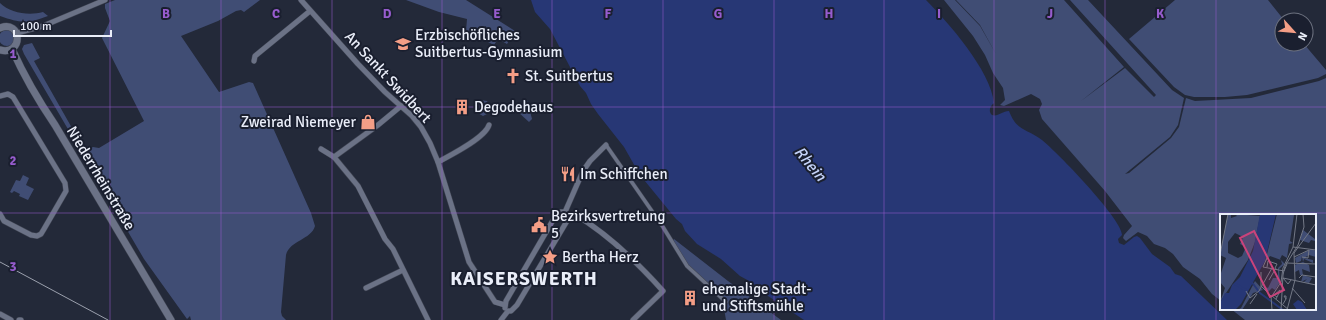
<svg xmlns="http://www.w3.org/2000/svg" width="1326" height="320" font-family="Signika,sans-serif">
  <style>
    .green { fill: #404d74 }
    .water { fill: #273775 }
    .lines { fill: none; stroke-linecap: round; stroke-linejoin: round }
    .pedestrian-casing { stroke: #414654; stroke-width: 4.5 }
    .minor-casing { stroke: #414654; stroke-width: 6 }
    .secondary-casing { stroke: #414654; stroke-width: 8 }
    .pedestrian { stroke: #6b7286; stroke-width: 3.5 }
    .minor { stroke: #6b7286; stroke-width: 5 }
    .secondary { stroke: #6b7286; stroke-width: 7 }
    .tram { stroke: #9ba0ad; stroke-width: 1 }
    .grid { fill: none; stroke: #975cce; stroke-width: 1; stroke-opacity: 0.55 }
    .labels { text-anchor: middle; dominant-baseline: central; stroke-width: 4; stroke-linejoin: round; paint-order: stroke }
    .poi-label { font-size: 15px; fill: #eaeef9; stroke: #1a1f2f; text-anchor: start }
    .street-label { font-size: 15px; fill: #eaeef9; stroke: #1a1f2f }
    .water-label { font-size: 16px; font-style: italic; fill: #c4d2f8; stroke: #1a1f2f }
    .district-label { font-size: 19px; font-weight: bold; letter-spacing: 1px; fill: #eaeef9; stroke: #1a1f2f }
    .inset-river { fill: none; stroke: #273775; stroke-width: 2 }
    .inset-road { fill: none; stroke: #737886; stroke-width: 1 }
    .view { fill: #ca437b; fill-opacity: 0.15; stroke: #ca437b; stroke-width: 2 }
    .inset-edge { fill: none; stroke: #eaeef9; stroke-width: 2 }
    .grid-label { font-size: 13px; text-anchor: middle; font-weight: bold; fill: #975cce; stroke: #1a1f2f; stroke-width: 4; stroke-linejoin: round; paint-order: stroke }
  </style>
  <rect width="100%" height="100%" fill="#232939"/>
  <g class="green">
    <path d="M115,0H260L244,12L241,10L236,11L218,21L181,36L219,92L249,82L253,83L311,213L315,226C311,240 290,240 286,255L281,312L282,316L286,320H191L190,316L187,319L144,259L24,54L22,49L24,45L32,43L40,58L34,61L85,151L93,147L99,148L144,121L102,38L110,21L105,8V4Z"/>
    <path d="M406,0H466L515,31L507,44L498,39L494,45L466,31L467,19L439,12Z"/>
    <path d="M944,0H955L980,26L996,54L980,25L956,0H1064L1124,67L1081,101L1125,68L1154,97L1156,95L1070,0H1088L1172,90L1184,98L1178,125L1170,137L1125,174L1129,173L1171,138L1179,127L1186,98L1195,101L1251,98L1319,81L1326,78V320H1245L1231,309H1315V215H1221V301L1212,294L1200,279L1183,267L1173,254L1165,248L1154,244L1147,236L1138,232L1126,241L1123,238L1124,235L1132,226L1105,191L1042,119L1039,110L1042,104L1040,99L1031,94L1004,106L1000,105L1005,100L1003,88L993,73L985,55L973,36Z"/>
    <path d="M1175,0H1268L1284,20H1282V44H1304L1326,70V74L1318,78L1247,95L1225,97H1194L1185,95L1174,87L1129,39Z"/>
    <path d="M0,3C10,13 29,16 43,12L48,16C27,24 20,23 0,16Z"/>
    <circle cx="7" cy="38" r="8"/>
    <path d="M480,100L487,101L491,108L489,113L483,116L474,111L475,104Z"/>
    <path d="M527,100L532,119L529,122L518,112Z"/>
    <path d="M23,175L29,178L26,185L34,189L28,200L19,196L20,194L14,191L12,193L10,192L16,180L20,181Z"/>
    <path d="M674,239L728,281L781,320H726L722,297L689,266L672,242Z"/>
  </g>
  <path class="water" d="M531,0H926C948,22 991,71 994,103C990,106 988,111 992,115C998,117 1002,111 1009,111C1017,132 1027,128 1042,140C1056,151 1123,220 1122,235L1118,239L1119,243L1124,245L1134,237L1137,236L1140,238L1152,254L1170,267L1175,274L1181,276L1227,320H804L768,296L751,282L740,276L721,259L697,244L685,231L682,224L676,219L640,175L624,147L598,114L591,104L586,93L580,86L550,29L535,12Z"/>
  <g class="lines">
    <defs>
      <path id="pedestrian" d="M606,145L663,227L687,266L726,302"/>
      <g id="minor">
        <path d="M301,0L358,64L385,92L412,116L421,127L430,143L438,162L469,262L495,302L505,305"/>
        <path d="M17,33L43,26L105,0"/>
        <path d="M254,61L255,56L310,11"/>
        <path d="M0,96L8,94L13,97L65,183L66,191L44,229L41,234L37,236L31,235L4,221L0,214"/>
        <path d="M321,149L334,157L358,186L385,239L393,249L428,320"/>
        <path d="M334,157L378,125L401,106"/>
        <path d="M438,162C451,155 485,138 489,125"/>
        <path d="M565,212L583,171L590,161L606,145"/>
        <path d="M567,216L576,215C609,235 637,262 663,291L633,320"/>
        <path d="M366,288L403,270"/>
        <path d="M505,308L506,301L556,215L560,212H565"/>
        <path d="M0,314L11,320"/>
        <path d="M19,320H21"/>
        <path d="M501,320L508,311H511L517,305L567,221V216L565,212"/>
      </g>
      <g id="secondary">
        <path d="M0,28C22,19 24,56 0,50"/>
        <path d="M12,49C24,76 38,100 55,125L171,320"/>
      </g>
    </defs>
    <use href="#pedestrian" class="pedestrian-casing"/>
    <use href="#minor" class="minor-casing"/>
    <use href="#secondary" class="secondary-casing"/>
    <use href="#pedestrian" class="pedestrian"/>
    <use href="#minor" class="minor"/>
    <use href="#secondary" class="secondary"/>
    <path class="tram" d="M0,262L108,320"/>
  </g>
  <path class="grid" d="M110,0V320M221,0V320M332,0V320M442,0V320M552,0V320M663,0V320M774,0V320M884,0V320M994,0V320M1105,0V320M1216,0V320M0,107H1326M0,213H1326"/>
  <defs>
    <symbol id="school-bare" viewBox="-9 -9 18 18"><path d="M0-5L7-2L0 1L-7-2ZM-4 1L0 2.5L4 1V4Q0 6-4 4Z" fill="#f49e86" stroke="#1a1f2f" stroke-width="2.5" paint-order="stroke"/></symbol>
    <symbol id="church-bare" viewBox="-9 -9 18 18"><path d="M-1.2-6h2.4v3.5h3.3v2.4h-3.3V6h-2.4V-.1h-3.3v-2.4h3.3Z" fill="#f49e86" stroke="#1a1f2f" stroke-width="2.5" paint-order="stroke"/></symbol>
    <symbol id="building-bare" viewBox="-9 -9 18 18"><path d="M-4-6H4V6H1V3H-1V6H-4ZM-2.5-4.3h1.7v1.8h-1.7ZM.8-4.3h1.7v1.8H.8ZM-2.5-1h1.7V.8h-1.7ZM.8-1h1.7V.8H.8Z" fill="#f49e86" stroke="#1a1f2f" stroke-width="2.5" paint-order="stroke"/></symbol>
    <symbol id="shop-bare" viewBox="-9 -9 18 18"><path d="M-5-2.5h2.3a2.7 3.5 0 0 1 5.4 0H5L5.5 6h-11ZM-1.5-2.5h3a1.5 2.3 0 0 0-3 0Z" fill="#f49e86" stroke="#1a1f2f" stroke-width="2.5" paint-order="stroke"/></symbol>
    <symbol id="restaurant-bare" viewBox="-9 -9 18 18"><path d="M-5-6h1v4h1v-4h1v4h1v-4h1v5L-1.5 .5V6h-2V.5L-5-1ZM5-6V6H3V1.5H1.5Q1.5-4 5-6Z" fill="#f49e86" stroke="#1a1f2f" stroke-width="2.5" paint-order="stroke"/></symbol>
    <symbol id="civic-bare" viewBox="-9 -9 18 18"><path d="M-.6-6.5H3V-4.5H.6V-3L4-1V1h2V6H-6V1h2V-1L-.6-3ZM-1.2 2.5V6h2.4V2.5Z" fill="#f49e86" stroke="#1a1f2f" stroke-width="2.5" paint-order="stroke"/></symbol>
    <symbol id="sight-bare" viewBox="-9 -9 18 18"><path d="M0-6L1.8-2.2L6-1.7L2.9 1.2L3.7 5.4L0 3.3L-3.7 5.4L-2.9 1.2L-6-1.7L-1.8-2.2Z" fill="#f49e86" stroke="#1a1f2f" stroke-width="2.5" paint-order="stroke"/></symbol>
  </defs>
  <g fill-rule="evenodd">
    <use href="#school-bare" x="392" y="33" width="22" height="22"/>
    <use href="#church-bare" x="502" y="65" width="22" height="22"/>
    <use href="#building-bare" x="451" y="96" width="22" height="22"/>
    <use href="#shop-bare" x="357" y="111" width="22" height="22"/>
    <use href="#restaurant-bare" x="557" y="163" width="22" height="22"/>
    <use href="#civic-bare" x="528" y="214" width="22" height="22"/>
    <use href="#sight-bare" x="539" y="246" width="22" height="22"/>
    <use href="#building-bare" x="679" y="287" width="22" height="22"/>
  </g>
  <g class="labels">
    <g class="poi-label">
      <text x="415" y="35">Erzbischöfliches<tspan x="415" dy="17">Suitbertus-Gymnasium</tspan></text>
      <text x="525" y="76">St. Suitbertus</text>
      <text x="474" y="107">Degodehaus</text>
      <text x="356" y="122" text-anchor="end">Zweirad Niemeyer</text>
      <text x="580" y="174">Im Schiffchen</text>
      <text x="551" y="216">Bezirksvertretung<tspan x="551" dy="17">5</tspan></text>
      <text x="562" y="257">Bertha Herz</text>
      <text x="702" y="289">ehemalige Stadt-<tspan x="702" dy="17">und Stiftsmühle</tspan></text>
    </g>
    <g class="street-label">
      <text transform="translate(388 77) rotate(47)">An Sankt Swidbert</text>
      <text transform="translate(101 178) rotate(59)">Niederrheinstraße</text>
    </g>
    <g class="water-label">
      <text transform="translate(810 164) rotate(50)">Rhein</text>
    </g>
    <g class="district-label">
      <text x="524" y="279">KAISERSWERTH</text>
    </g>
  </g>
  <g transform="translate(1220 214)">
    <rect width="96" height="96" fill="#232939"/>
    <path d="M8,0H11V4L17,2L15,0L40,2L35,28L28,46L0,88L5,74L0,68V62L6,44L0,41ZM15,19L23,23L20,30L26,33L22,42L18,44L8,39V28ZM57,0L74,1L70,27L73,29L69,30L67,44L62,41L60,45L65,50L59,55L60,68L55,76L52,74L48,78L42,72L48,74L53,64H58V54L62,50L61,46L50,42L45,48ZM83,16L95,25V27L91,26L89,29L80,26ZM91,35L96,37V43L89,41L84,44L93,46V49L84,45L83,48L89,51L90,58L82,55L83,61L92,64L89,69L84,68L87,65L81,68L83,61H80L79,56L75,58L74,51L83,48L82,42L81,47L76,49L75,44ZM35,67L43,76L33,79L22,96H17L21,94Z" fill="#404d74" fill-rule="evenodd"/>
    <path d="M40,0H56L45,47L21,90L15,96H0V89L5,79H9L12,71L20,63L33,37ZM78,86L82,88L87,96H77L73,90Z" fill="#273775"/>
    <path class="inset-river" d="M31,67L40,79L63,96M15,70L26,76"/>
    <path class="inset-road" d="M73,33L96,36M0,41L8,0M74,43L89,36M82,43L88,44L89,36M47,44L43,53L64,57L67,50M66,49L96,50M47,53L48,47L57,50L55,54M79,64L82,61L96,63M49,66L56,54M71,66L68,70L63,64L96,71M41,73V58M42,73L51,82M72,74L85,89M26,77L30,84L39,77L52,54M51,82L52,96M52,82L69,96M52,82L61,68L63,54L73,33L77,0M56,85L59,79L60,78V76L54,81L57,83M30,90L37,80M63,90L66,85V82H64L66,85M61,96L63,61L65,52L78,31L84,13L83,0M67,96L75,66L74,39L96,9"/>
    <path class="view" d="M34,17L64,76L50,83L20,24Z"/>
    <rect width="96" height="96" class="inset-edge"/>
  </g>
  <g class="grid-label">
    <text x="166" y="18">B</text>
    <text x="276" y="18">C</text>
    <text x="387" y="18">D</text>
    <text x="497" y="18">E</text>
    <text x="608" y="18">F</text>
    <text x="718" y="18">G</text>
    <text x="829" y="18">H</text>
    <text x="939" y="18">I</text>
    <text x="1050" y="18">J</text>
    <text x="1160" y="18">K</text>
    <text x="13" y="58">1</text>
    <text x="13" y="165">2</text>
    <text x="13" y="271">3</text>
  </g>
  <g transform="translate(1294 32) rotate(117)"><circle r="19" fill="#1a1f2f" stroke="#6d7280"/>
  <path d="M0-3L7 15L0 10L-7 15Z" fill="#f49e86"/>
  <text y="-6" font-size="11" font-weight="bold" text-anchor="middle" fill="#eaeef9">N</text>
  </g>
  <path d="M14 30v6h97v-6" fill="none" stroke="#eaeef9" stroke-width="2"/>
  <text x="20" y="30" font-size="12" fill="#eaeef9" stroke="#1a1f2f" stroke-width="3" paint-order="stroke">100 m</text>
</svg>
